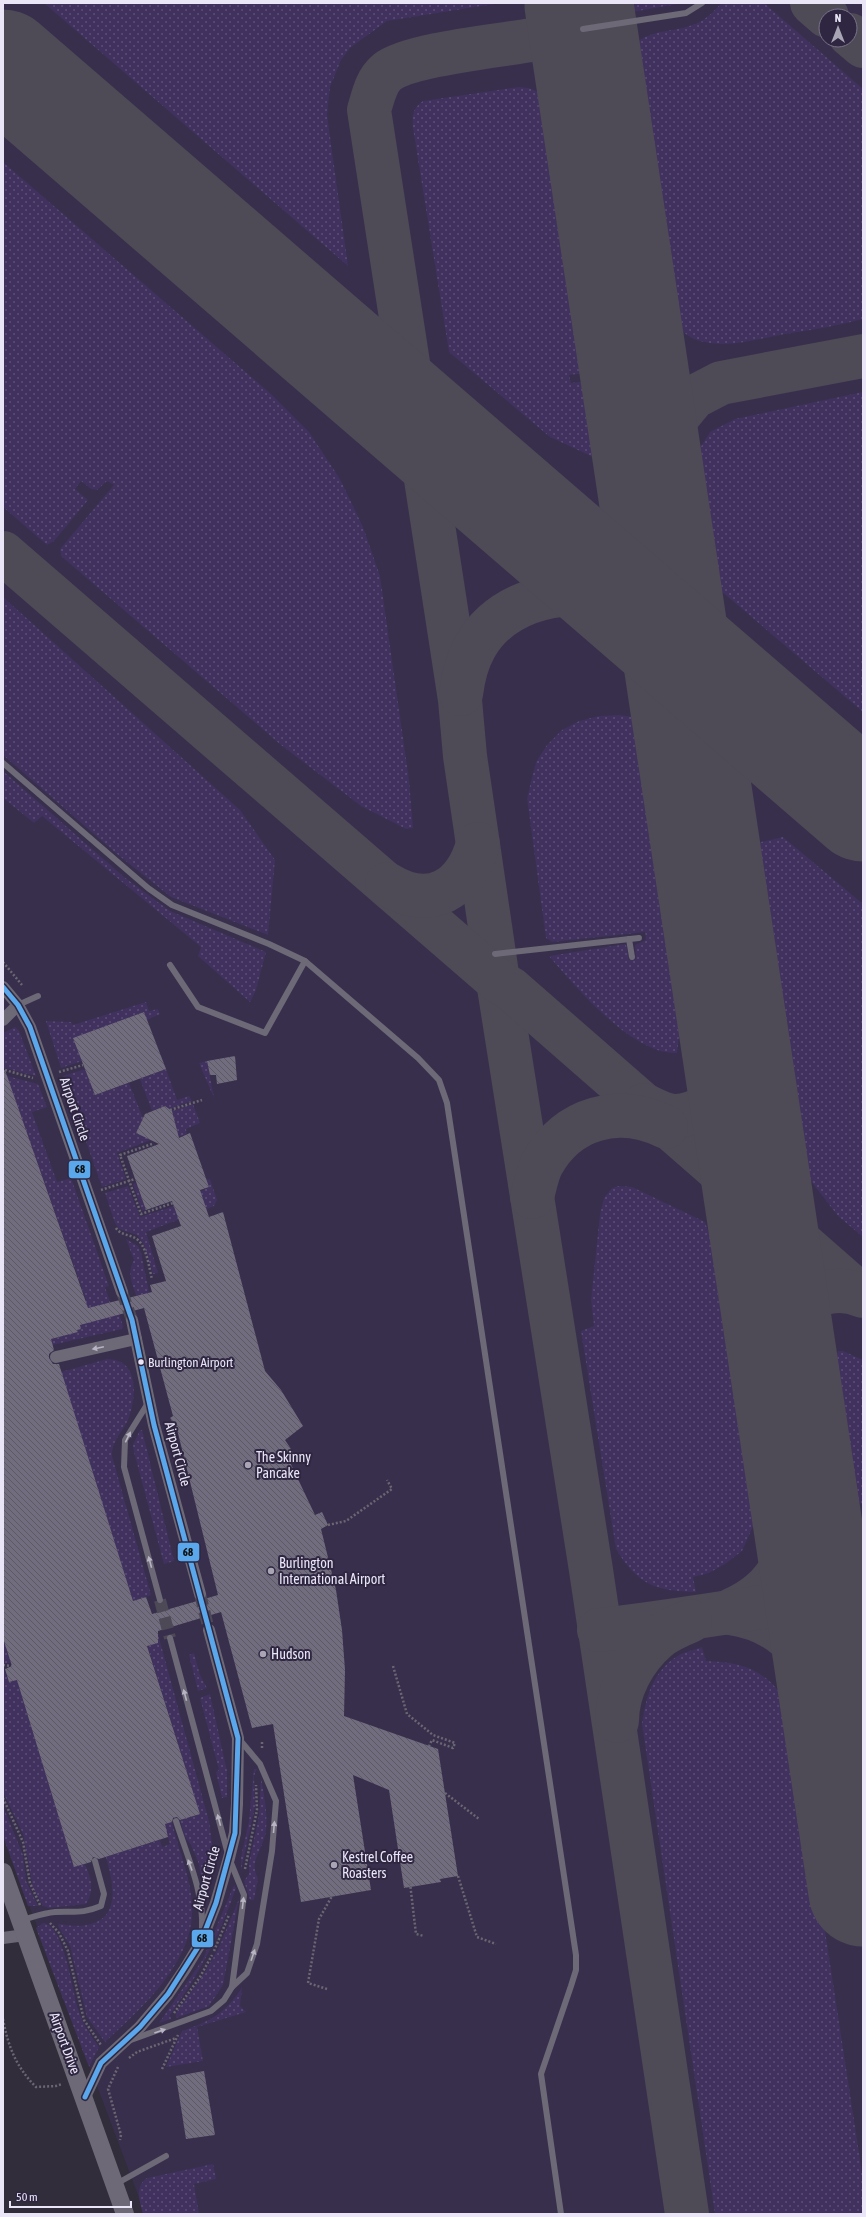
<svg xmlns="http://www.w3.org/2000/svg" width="866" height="2217" font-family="'Asap Condensed',sans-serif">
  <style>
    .built { fill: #382f4d; fill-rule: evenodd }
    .green { fill: url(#green-dots) }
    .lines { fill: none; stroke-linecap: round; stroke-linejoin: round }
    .taxiway { stroke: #4e4a56; stroke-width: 44 }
    .runway { stroke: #4e4a56; stroke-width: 109 }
    .building { fill: url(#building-back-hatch); fill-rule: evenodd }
    .minor-tunnel { stroke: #4d4957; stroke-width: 12; stroke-dasharray: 12 6; stroke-linecap: butt }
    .path { stroke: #6a6772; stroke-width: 2.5; stroke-dasharray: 2 2; stroke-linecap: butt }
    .service { stroke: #6d6976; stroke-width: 6 }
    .minor { stroke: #6d6976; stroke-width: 12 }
    .secondary { stroke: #6d6976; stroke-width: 18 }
    .bus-1-casing { stroke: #2f2741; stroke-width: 8 }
    .bus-1 { stroke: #5aa8eb; stroke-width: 5 }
    .oneway { fill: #b8b4c3 }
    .bus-dot { fill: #eae6f7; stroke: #2f2741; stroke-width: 1.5 }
    .poi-dot { fill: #a9a5b5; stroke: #2f2741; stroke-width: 1.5 }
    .labels { text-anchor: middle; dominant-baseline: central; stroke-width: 4; stroke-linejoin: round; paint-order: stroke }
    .bus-label { font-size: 13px; fill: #eae6f7; stroke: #2f2741; text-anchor: start }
    .street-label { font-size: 14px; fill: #eae6f7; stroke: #2f2741 }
    .poi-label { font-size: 14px; fill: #eae6f7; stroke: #2f2741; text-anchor: start }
    .line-badge { stroke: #2f2741; stroke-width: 1.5 }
    .pale-badge-label { font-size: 11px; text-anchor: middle; font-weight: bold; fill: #111 }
  </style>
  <defs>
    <pattern id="green-dots" width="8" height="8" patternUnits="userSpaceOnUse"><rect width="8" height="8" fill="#40315e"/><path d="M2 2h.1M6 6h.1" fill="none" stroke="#5c4f76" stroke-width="1.8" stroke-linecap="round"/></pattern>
    <pattern id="building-back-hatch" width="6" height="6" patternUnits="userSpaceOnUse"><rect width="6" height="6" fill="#716c7e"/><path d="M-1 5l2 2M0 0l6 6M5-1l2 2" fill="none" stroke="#5c5864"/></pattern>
  </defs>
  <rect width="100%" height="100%" fill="#312d3b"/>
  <path class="built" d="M3,3H863V2214H143L138,2195L3,1836ZM826,16H850V40H826Z"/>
  <g class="green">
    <path d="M44,3H500L387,21L350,48L341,60L330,87L327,115L348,266Z"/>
    <path d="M618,3H683L632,12L619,6Z"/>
    <path d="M722,3H764L863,89V319C837,326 811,330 785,334C758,339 727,349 700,341C682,336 673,321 666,305L626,51C652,24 676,36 703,20C710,16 716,8 722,3Z"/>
    <path d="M519,87C536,88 545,94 550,110L582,324L587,373L569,375L571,383L588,381L599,452L593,457L550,437L449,352L413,128C412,116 412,109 423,101Z"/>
    <path d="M3,162L271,394L309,432L340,479L363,527L380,576L409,780L413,828L406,829L361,806L281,745L61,556L60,549L114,485L107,481L97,490L91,489L81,481L75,489L88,500L54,541L47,545L3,507Z"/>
    <path d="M863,392V712L714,585L705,570L692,470L700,448L710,432L735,419Z"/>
    <path d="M3,597L240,810L275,860L268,935L171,897L117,854L3,755Z"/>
    <path d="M619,715L642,718L683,1004L677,1053C633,1055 576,988 549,956L626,944L629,960L636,959L635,945L646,940L645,932L552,942L546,938L527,798L536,762L547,745L562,730L579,721L599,716Z"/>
    <path d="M3,771L124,877L170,911L266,952L256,990L250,1002L198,956L201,947L42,816L34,823L3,798Z"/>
    <path d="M783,837L863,904V1237L838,1216L804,1172L789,1120L751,887L748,845Z"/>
    <path d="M146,1002L149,1011L158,1009L160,1014L147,1020L144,1012L74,1038L82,1061L61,1068L46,1021L71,1022L73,1025Z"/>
    <path d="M15,1027L19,1031L36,1076L4,1068L3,1066V1033Z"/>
    <path d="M207,1061L214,1098L199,1063Z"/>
    <path d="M85,1069L95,1095L129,1083L143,1118L136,1133L151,1140L117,1153L126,1179L102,1187L63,1076Z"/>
    <path d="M166,1069L177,1100L189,1096L192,1101L169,1109L165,1106L152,1111L140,1079Z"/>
    <path d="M7,1076L38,1084L47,1107L32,1112L57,1182L71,1178L109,1286L105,1287L113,1311L118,1310L123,1326L122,1329L52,1345L48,1330L52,1339L78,1332L77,1330L81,1329L79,1319L43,1317L86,1300Z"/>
    <path d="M193,1104L200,1123L186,1129L187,1134L163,1142L175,1122L172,1111Z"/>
    <path d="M210,1179L217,1200L214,1206L146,1232L158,1273L153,1274L143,1243L137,1235L119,1229L115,1223L105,1193L128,1186L140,1217L174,1206L209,1187L206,1180Z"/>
    <path d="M136,1183L146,1210L142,1211L133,1184Z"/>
    <path d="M619,1186L632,1187L705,1222L724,1278L758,1489V1515L742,1551L725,1564L709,1573L693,1577L696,1592C655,1591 638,1585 616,1549L581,1331L594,1326L591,1300L600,1214L604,1198L612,1188Z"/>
    <path d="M126,1239L138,1246L141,1253L150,1297L138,1300C133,1286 126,1273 134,1260Z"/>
    <path d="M838,1351H843L863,1360L862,1504L849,1498C837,1457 822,1391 838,1351Z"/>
    <path d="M107,1359C137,1359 137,1391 130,1414C126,1430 112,1438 112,1456L151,1595L133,1601L61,1372Z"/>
    <path d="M140,1430H142L174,1561L164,1564L134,1452L133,1445Z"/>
    <path d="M158,1634L209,1821L214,1859L210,1886H202L199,1864L191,1845L185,1837L180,1820L200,1814L146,1641H149L151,1645L157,1643Z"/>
    <path d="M3,1638L11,1663H3Z"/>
    <path d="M702,1647L706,1661C749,1662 774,1674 792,1715L863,2179V2214H715L642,1724C646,1697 652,1673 676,1657C683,1652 694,1650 702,1647Z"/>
    <path d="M194,1653L200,1675L207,1688L198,1691L189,1655Z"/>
    <path d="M3,1669L9,1682L17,1680L74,1867L85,1864C91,1878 95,1890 86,1904L49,1908L43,1906L33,1888L23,1834L3,1792Z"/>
    <path d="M210,1694L227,1771V1797L222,1798L216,1772L219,1770L200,1698Z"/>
    <path d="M254,1769H257L254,1776L255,1807L241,1870V1857L249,1821Z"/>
    <path d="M261,1777C264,1796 269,1817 265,1836C261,1851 249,1863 258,1878L254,1900H250L244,1881L249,1874V1863L259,1816Z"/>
    <path d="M3,1806L23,1855L26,1881L38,1906H28L3,1836Z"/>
    <path d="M172,1822C178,1849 191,1877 192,1905C196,1960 142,2008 105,2042L87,2017L70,1946L58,1926L59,1924C67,1925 78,1927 86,1925C122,1920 113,1882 106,1857L160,1840L162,1847L170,1844L166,1831L156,1827Z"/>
    <path d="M234,1885L236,1888C221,1932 201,1971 174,2009L170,2015L171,2019L159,2023L203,1959Z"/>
    <path d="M239,1899L223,1985L209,2006L176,2018V2013L205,1972L219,1947Z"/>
    <path d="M43,1923C64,1924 73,1993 78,2009C82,2023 90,2035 99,2047L89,2067L36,1928Z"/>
    <path d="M242,1987L240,2006L246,2012L197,2027L203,2061L166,2067L182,2031C211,2021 226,2013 242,1987Z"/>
    <path d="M213,2164L216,2179L194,2184L199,2214H143C140,2201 134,2187 147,2178Z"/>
  </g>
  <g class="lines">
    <g class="taxiway">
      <path d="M812,3L827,16"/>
      <path d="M850,35L863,46"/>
      <path d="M591,84C578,58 562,40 531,40C499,46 410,54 387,72C376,81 373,97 369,110L460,700L465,756L498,981L591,1570L687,2214"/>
      <path d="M648,465L661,437L694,397L721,383L863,356"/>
      <path d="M3,553L498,981L511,989L772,1217"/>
      <path d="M461,694C463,678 467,661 475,647C498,605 554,587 599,597C612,599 624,606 636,611"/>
      <path d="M387,884C431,911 465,889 478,844"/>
      <path d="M644,1105C653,1109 663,1115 673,1116C696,1117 720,1100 729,1079C735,1065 733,1047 734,1033"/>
      <path d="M758,1194L772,1217L861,1295"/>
      <path d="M532,1197C535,1186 537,1174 542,1164C568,1117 619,1104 666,1127"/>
      <path d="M781,1343C783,1335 785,1326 789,1319C806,1294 835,1284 863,1296"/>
      <path d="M732,1610C791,1584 791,1542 802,1485L797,1486"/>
      <path d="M730,1613C800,1623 816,1673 839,1731"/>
      <path d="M599,1630C654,1624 708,1615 762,1607C795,1602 833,1601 863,1587"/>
      <path d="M617,1721C617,1690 634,1659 657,1639C666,1631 678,1626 690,1621"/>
      <path d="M839,1724C842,1682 840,1638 863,1602"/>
    </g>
    <g class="runway">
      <path d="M579,5L863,1892"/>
      <path d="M3,64L863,807"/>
    </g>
  </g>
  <g class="building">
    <path d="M144,1012L166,1069L95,1095L73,1038Z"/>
    <path d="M235,1056L237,1080L217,1084L216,1075H210L207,1061Z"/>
    <path d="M5,1070L88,1308L152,1292L150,1285L166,1281L152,1236L181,1226L172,1201L146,1210L127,1156L159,1144L136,1133L145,1114L165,1106L172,1111L179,1138L190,1133L209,1187L200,1190L209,1217L223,1212L265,1371L281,1390L303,1426L285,1440L295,1455L288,1458L315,1515L322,1512L328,1525L321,1529L336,1590L342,1630L345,1670L344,1716L438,1749L458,1876L440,1879L441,1882L404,1888L389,1790L353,1775L371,1890L301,1902L273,1724L252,1728L221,1612L158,1631V1643L147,1646L200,1814L180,1820L177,1817L173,1818L172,1822L165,1824L168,1837L99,1859L93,1857L91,1862L74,1867L17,1680L9,1682L5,1669L12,1666L3,1638V1071ZM144,1308L173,1416L170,1418L177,1429L218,1595L152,1614L146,1597L133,1601L59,1364H53L49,1358V1354L54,1350L51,1339L78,1332L77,1330L81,1329L80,1325Z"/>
    <path d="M204,2071L215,2135L186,2139L176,2076Z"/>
  </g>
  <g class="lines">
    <g class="minor-tunnel">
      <path d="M122,1292L132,1320"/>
      <path d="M200,1594L209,1630"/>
      <path d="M160,1600L170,1638"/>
    </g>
    <g class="path">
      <path d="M3,962L22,985"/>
      <path d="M5,1070L33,1078"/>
      <path d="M59,1072L83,1065"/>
      <path d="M170,1110L202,1100"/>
      <path d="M152,1144L120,1155L141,1214L173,1203"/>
      <path d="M101,1190L135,1179"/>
      <path d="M116,1228C121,1236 131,1234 138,1240C147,1248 149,1268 152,1279"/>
      <path d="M328,1525L346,1521L392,1489L387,1480"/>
      <path d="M3,1665L12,1666"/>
      <path d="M393,1666L407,1714L433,1735L455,1743L453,1748L432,1740L429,1746"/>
      <path d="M262,1742V1749"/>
      <path d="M445,1793L479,1819"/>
      <path d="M3,1798L23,1842L30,1883L40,1905"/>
      <path d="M245,1869L257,1810L256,1785"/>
      <path d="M458,1876L477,1937L496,1944"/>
      <path d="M410,1883L416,1934L424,1936"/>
      <path d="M50,1923L59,1933L68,1951L84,2020L101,2045"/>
      <path d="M214,1951L229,1915"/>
      <path d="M327,1989L308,1983L319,1919L332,1896"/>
      <path d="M174,2013L200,1977L212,1955"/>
      <path d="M3,2019C8,2046 16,2067 36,2087L56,2086L62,2084"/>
      <path d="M129,2058L137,2052L176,2038"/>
      <path d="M118,2067L108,2089L121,2135L120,2140"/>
      <path d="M162,2069L178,2035"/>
    </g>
    <g class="service">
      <path d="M583,29L686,13L702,3"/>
      <path d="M3,763L148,888L172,905L269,944L305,961L418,1058L439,1080L447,1103L576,1955V1970L571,1986L541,2074L561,2214"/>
      <path d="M629,939L632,957"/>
      <path d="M495,954L639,938"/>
      <path d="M170,965L198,1007L265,1033L305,961"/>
      <path d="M18,1005L38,996"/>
      <path d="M148,1403L125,1440L124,1467L160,1600"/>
      <path d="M176,1821C187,1856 204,1892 202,1929"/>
      <path d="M22,1920C33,1917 44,1913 55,1912C75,1911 82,1914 101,1906L104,1894L95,1861"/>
      <path d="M232,1987L247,1973L257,1944L272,1851L276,1801L260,1764L239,1739"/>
      <path d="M128,2041L211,2011L224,2000L232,1987L244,1895L229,1858L170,1638"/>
      <path d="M116,2184L166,2156"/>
    </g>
    <g class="minor">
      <path d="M3,987L18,1005L30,1027L122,1292"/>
      <path d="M3,1020L18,1005"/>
      <path d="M132,1320L154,1425L200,1594"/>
      <path d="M56,1357L136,1339"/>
      <path d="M3,1938L25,1935"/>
      <path d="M85,2097L101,2063L140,2027L168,1994L185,1969L200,1944L216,1903L229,1858L235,1833L237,1804L238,1738L209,1630"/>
    </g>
    <path class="secondary" d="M3,1872L125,2214"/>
    <defs>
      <path id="bus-1" d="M3,987L18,1005L30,1027L132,1320L154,1425L238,1738L235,1833L216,1903L200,1944L168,1994L140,2027L101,2063L85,2097"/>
    </defs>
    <use href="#bus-1" class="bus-1-casing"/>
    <use href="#bus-1" class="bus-1"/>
  </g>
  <defs><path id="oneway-solid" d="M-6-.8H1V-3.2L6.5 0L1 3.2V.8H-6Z"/></defs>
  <g class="oneway">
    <use href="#oneway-solid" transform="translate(98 1348) rotate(168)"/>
    <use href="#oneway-solid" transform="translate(128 1437) rotate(-64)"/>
    <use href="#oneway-solid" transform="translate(150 1562) rotate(-105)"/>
    <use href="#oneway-solid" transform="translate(185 1695) rotate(-105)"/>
    <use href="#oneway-solid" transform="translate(219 1820) rotate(-105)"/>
    <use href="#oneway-solid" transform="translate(274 1827) rotate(-85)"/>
    <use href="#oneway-solid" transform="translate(190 1865) rotate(-110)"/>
    <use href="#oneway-solid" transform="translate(243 1903) rotate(-83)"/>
    <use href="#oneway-solid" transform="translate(253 1955) rotate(-71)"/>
    <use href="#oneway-solid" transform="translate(160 2031) rotate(-19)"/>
  </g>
  <circle class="bus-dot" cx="141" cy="1362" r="3.5"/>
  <g class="poi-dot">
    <circle cx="248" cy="1465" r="4"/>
    <circle cx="271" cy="1571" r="4"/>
    <circle cx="263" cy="1654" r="4"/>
    <circle cx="334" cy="1865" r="4"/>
  </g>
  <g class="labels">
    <g class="bus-label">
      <text x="148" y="1362">Burlington Airport</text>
    </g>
    <g class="street-label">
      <text transform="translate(75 1109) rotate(71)">Airport Circle</text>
      <text transform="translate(178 1454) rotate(75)">Airport Circle</text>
      <text transform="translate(206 1878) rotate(-74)">Airport Circle</text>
      <text transform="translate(65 2043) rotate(70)">Airport Drive</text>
    </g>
    <g class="poi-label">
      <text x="256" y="1457">The Skinny<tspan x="256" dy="16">Pancake</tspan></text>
      <text x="279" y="1563">Burlington<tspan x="279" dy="16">International Airport</tspan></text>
      <text x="271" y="1654">Hudson</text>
      <text x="342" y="1857">Kestrel Coffee<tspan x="342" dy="16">Roasters</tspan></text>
    </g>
  </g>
  <g class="line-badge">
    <rect x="68" y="1160" width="23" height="19" rx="4" fill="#5aa8eb"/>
    <rect x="177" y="1542" width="23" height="20" rx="4" fill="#5aa8eb"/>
    <rect x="191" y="1929" width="23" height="19" rx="4" fill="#5aa8eb"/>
  </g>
  <g class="pale-badge-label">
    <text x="80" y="1173">68</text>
    <text x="188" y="1556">68</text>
    <text x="202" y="1942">68</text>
  </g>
  <rect width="866" height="2217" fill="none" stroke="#eae6f7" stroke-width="8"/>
  <g transform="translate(838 28)"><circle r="19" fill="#2f2741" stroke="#7a738a"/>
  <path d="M0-3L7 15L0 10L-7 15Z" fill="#a9a5b5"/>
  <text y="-6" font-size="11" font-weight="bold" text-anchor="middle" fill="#eae6f7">N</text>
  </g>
  <path d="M10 2201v6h121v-6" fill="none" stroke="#eae6f7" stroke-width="2"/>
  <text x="16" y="2201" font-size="12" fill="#eae6f7" stroke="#2f2741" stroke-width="3" paint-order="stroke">50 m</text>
</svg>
